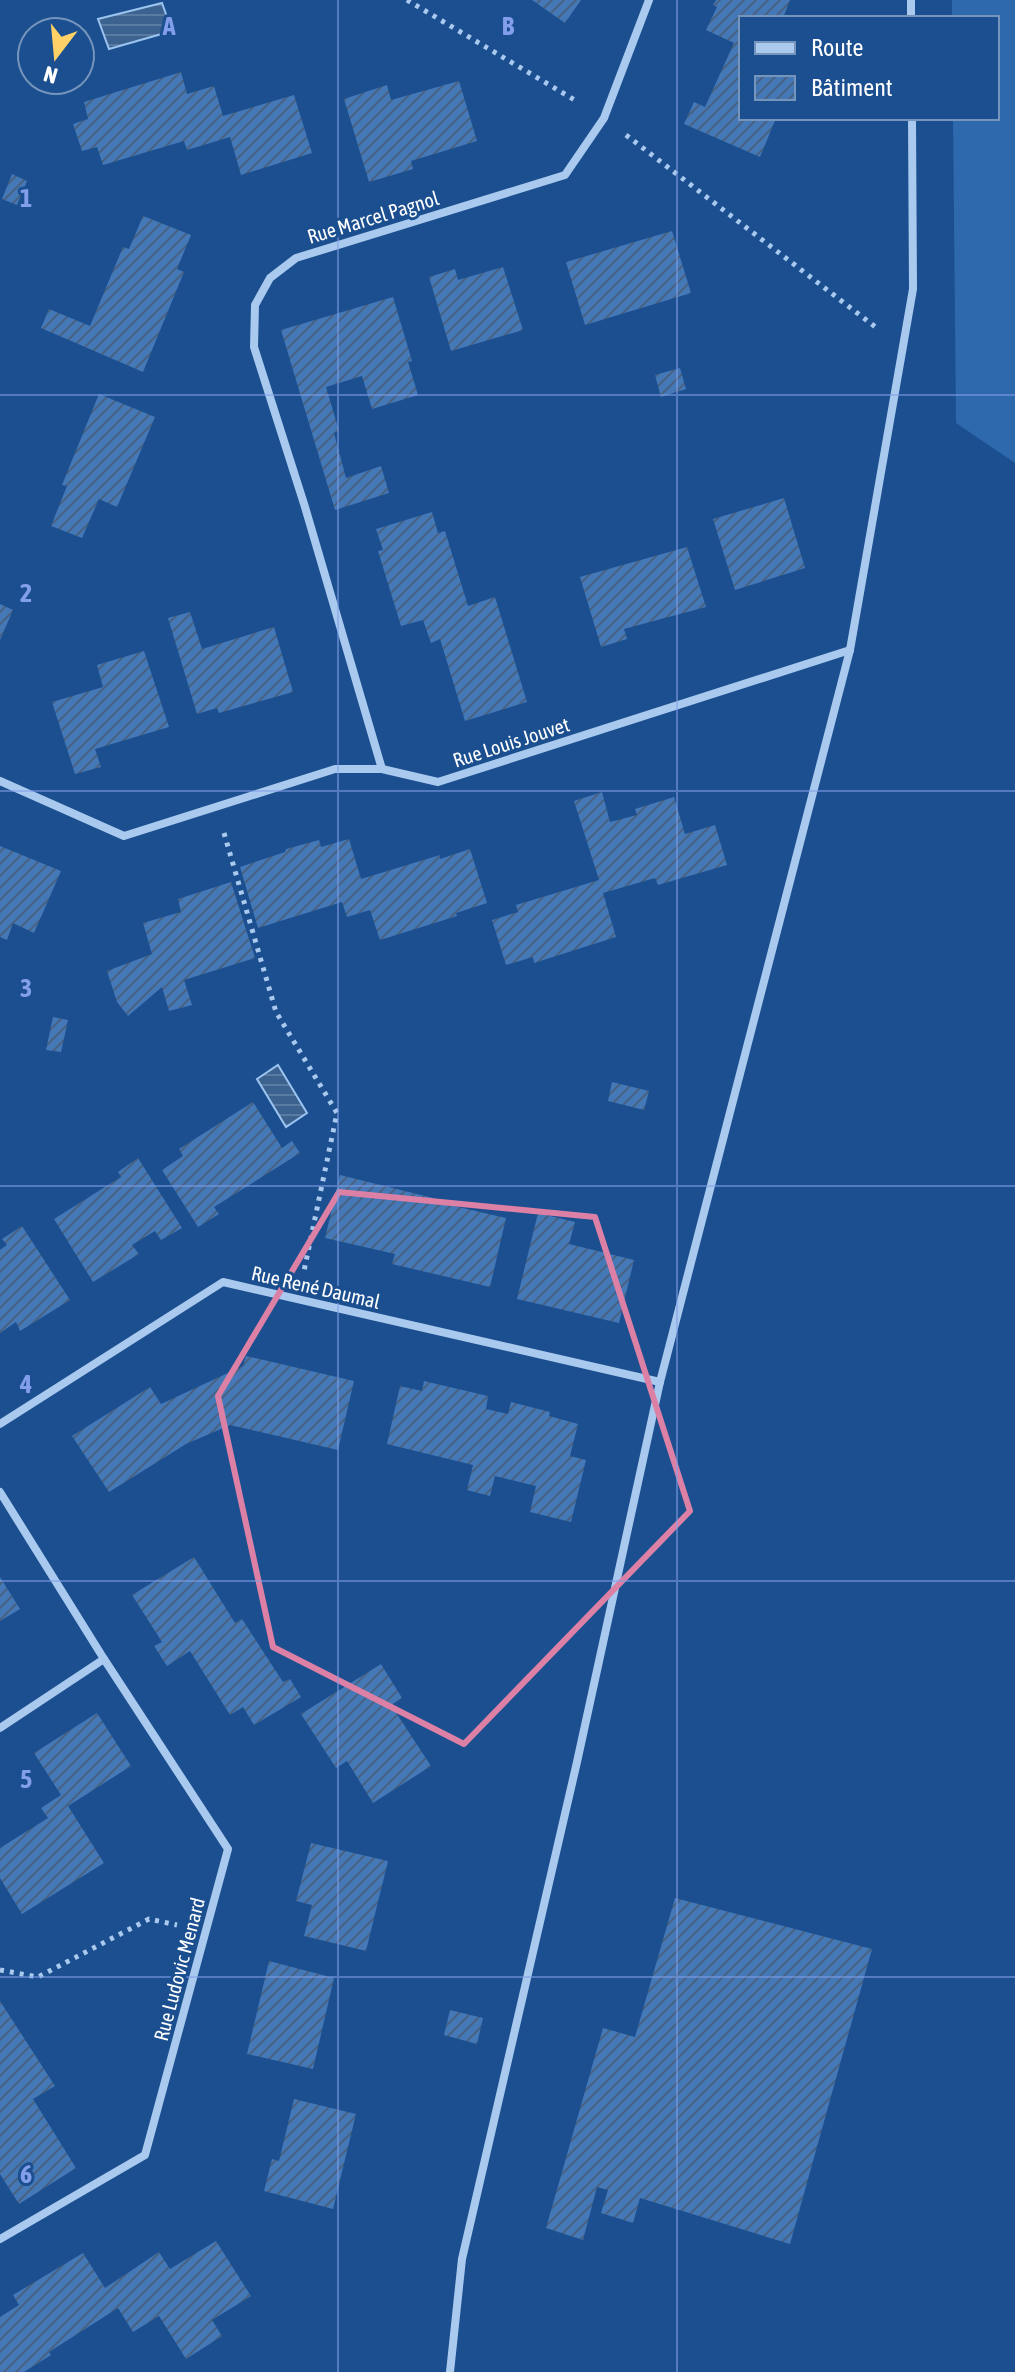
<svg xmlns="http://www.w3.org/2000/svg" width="1015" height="2372" font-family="'Asap Condensed',sans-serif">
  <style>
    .garden { fill: #2e69ad }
    .water { fill: url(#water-rules); stroke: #9cc4f0; stroke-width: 2 }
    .building { fill: url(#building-hatch) }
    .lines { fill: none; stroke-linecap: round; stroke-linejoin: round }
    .path { stroke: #a9c9ee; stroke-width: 5; stroke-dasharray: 4 6; stroke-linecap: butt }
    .street { stroke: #a9c9ee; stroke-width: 8 }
    .marked { fill: none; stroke: #dd80a5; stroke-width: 6; stroke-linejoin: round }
    .grid { fill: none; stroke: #839eea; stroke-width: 2; stroke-opacity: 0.55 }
    .labels { text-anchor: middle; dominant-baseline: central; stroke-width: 6; stroke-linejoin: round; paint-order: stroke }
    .street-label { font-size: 20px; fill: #fff; stroke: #1b4f8f }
    .grid-label { font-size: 26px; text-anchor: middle; font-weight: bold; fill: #839eea; stroke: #1b4f8f; stroke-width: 6; stroke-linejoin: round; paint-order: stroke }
  </style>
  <defs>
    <pattern id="water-rules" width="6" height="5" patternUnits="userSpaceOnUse" patternTransform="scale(2)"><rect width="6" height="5" fill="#3c6290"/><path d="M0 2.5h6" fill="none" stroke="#597aa1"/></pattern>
    <pattern id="building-hatch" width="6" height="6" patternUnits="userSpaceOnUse" patternTransform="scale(2)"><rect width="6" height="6" fill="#4478b7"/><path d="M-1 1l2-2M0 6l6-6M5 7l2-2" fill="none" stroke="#486282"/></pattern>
  </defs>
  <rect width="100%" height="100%" fill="#1b4f8f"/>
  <path class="garden" d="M952,0H1015V463L956,423L953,118H997V18H952Z"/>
  <g class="water">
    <path d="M162,3L172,31L109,49L98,19Z"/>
    <path d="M278,1065L307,1113L286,1127L257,1079Z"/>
  </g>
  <g class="building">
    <path d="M532,0H581L565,23Z"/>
    <path d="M716,0H790L783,18H741V118H776L760,157L684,124L694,102L705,107L734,43L706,30L717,7L713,5Z"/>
    <path d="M181,72L187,94L214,86L223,116L294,95L312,153L241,175L230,137L187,150L184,141L103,165L97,147L82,151L73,124L88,119L84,102Z"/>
    <path d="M459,81L477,141L411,161L413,169L369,182L344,99L387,85L391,100Z"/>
    <path d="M12,174L27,181L17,205L2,199Z"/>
    <path d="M143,216L191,235L177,269L184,272L143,372L41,328L49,309L90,326L123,247L129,249Z"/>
    <path d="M672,231L691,293L585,325L566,262Z"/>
    <path d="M503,267L523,330L451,351L429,277L455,269L458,280Z"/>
    <path d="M393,297L412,361L408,362L418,395L372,409L362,376L326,387L339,431L334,433L346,478L381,466L389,493L335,510L281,330Z"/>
    <path d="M680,368L686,389L661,397L655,375Z"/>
    <path d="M99,394L155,417L117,507L99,499L82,538L51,526L67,486L62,485Z"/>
    <path d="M784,498L805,568L735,590L713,519Z"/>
    <path d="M432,512L438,533L445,531L468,606L495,597L527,702L465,721L440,639L431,643L423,620L401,626L378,551L383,550L376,529Z"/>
    <path d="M687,547L706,607L624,629L627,639L601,647L580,577Z"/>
    <path d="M0,604L13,610L0,640Z"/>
    <path d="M190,612L202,649L274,627L293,692L219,713L217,708L197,714L168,618Z"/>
    <path d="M144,651L169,727L95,749L101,767L75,774L52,702L103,687L97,665Z"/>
    <path d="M602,792L610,822L637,815L635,809L674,797L685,834L715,825L727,865L658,885L655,878L603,893L616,937L534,963L533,957L506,965L492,920L518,912L516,905L599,880L574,801Z"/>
    <path d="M349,839L361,879L440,855V859L470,849L487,903L456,913L457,916L380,940L370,910L347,917L342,902L258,928L240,867L285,852L286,849L319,840L321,847Z"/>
    <path d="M0,846L61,871L34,933L13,923L7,940L0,937Z"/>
    <path d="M231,882L255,958L184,980L192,1005L169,1011L162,987L128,1016L117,1002L107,971L152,954L143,923L181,912L178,899Z"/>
    <path d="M53,1017L68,1020L61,1052L46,1050Z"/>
    <path d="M612,1082L649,1091L644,1110L608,1101Z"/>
    <path d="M253,1102L282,1148L292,1141L300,1153L214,1207L219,1214L198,1227L162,1170L183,1156L179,1149Z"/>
    <path d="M138,1158L182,1228L161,1240L155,1231L132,1245L139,1254L93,1282L54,1219L121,1177L118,1172Z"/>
    <path d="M340,1175L433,1198L432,1201L506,1218L490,1287L392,1264L395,1254L325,1238Z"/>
    <path d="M538,1213L575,1222L569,1244L634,1260L619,1323L517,1299Z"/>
    <path d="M22,1226L70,1300L20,1331L16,1322L0,1333V1250L7,1245L2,1239Z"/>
    <path d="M246,1356L354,1381L338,1450L230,1425L186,1444L109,1492L72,1436L150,1387L161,1404L243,1366Z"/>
    <path d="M424,1381L488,1396L486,1409L508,1414L511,1402L550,1412L549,1416L578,1424L570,1456L586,1460L571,1522L530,1512L536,1486L495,1476L490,1496L467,1490L473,1465L387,1444L400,1386L422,1391Z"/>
    <path d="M194,1557L235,1623L242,1619L283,1682L290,1679L301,1697L254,1725L243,1707L230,1715L190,1651L167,1666L154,1646L162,1642L132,1595Z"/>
    <path d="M0,1577L20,1609L0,1621Z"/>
    <path d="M381,1664L402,1698L391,1705L431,1766L373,1803L347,1761L336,1768L301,1714Z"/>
    <path d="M97,1713L131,1766L68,1806L104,1863L22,1914L0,1878V1848L48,1818L41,1808L61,1795L34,1753Z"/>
    <path d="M311,1843L388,1861L366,1951L304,1936L312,1905L296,1901Z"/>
    <path d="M675,1898L872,1949L790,2244L640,2198L633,2223L601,2213L608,2190L597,2187L583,2240L546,2228L603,2028L635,2037Z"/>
    <path d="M269,1961L334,1978L313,2069L247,2054Z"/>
    <path d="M0,2001L55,2086L33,2099L76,2168L19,2204L0,2174Z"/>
    <path d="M450,2010L483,2018L477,2044L444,2035Z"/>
    <path d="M294,2099L356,2114L333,2209L264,2191L272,2159L279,2161Z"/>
    <path d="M216,2241L251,2296L212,2320L222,2336L186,2359L159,2316L133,2332L118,2308L49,2352L51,2355L24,2372H0V2317L19,2305L13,2295L83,2253L105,2288L159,2252L170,2269Z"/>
  </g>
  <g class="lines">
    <g class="path">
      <path d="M407,0L578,102"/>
      <path d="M626,135L878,329"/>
      <path d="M224,833L276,1012L337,1113L304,1271"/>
      <path d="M0,1970L38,1977L149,1919L177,1925"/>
    </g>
    <g class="street">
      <path d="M911,0V18"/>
      <path d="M382,769L305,507L254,347L255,305L270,278L296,258L565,175L604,118L649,0"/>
      <path d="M0,781L124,836L335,769H382L438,782L850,650"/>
      <path d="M0,1424L223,1282L660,1382"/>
      <path d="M0,1492L104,1659L0,1728"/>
      <path d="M0,2239L145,2155L228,1849L104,1659"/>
      <path d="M450,2372L462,2259L577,1762L660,1382L850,650L913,289L912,118"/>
    </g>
  </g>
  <path class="marked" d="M339,1192L595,1217L690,1511L464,1744L273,1647L218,1396Z"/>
  <path class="grid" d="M338,0V2372M677,0V2372M0,395H1015M0,791H1015M0,1186H1015M0,1581H1015M0,1977H1015"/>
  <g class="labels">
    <g class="street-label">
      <text transform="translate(373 217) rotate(-17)">Rue Marcel Pagnol</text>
      <text transform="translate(511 742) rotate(-18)">Rue Louis Jouvet</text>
      <text transform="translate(316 1287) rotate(13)">Rue René Daumal</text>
      <text transform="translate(179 1969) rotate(-75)">Rue Ludovic Menard</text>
    </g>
  </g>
  <g class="grid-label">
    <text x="169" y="35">A</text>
    <text x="508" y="35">B</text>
    <text x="26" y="207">1</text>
    <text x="26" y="602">2</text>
    <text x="26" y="997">3</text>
    <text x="26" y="1393">4</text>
    <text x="26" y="1788">5</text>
    <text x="26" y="2183">6</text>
  </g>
  <rect x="739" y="16" width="260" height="104" fill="#1b4f8f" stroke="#7695bc" stroke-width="2"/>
  <rect x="755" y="42" width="40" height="12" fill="#a9c9ee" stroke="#7695bc" stroke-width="2"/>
  <text x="811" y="56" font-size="24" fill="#ffffff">Route</text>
  <rect x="755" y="76" width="40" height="24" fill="url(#building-hatch)" stroke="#7695bc" stroke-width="2"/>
  <text x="811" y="96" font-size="24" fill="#ffffff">Bâtiment</text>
  <g transform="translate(56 56) rotate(196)"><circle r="38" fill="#1b4f8f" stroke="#7695bc" stroke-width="2"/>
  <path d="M0-6L14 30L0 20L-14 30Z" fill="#ffd166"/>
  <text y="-12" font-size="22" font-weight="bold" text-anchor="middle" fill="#ffffff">N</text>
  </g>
</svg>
